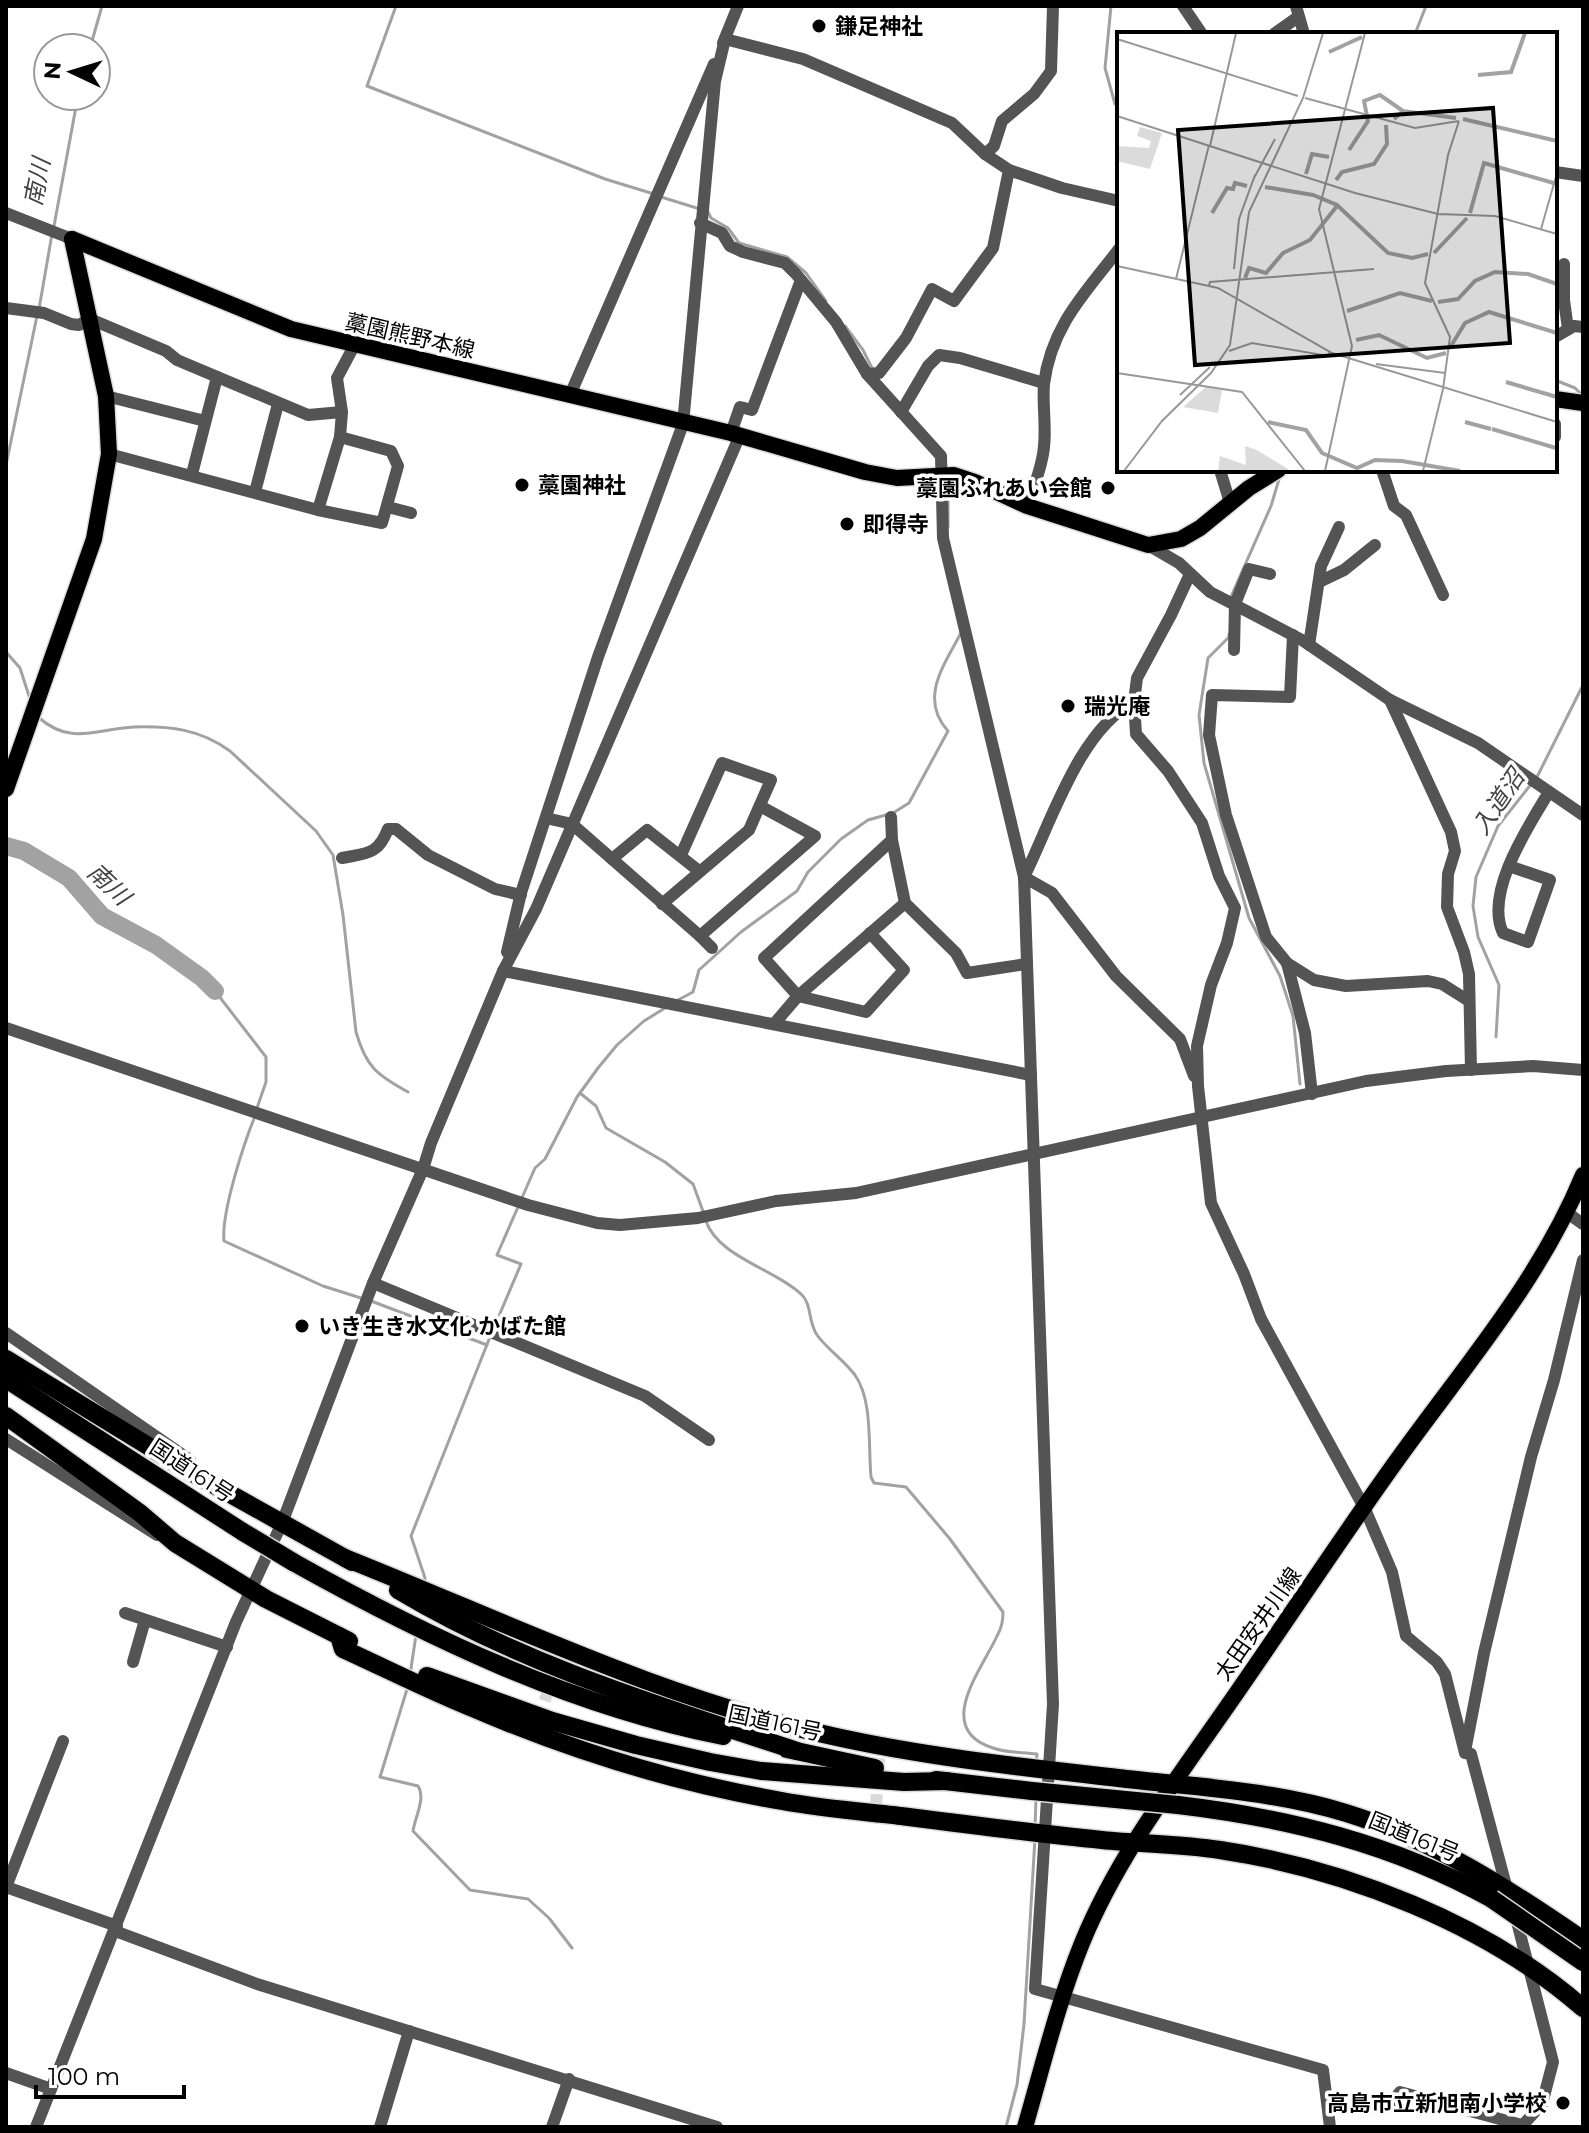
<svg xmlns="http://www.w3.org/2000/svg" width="1589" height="2133" font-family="Montserrat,'Noto Sans JP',sans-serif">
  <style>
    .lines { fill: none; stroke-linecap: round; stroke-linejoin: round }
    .stream { stroke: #a2a2a2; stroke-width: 3 }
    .river { stroke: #a2a2a2; stroke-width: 18 }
    .minor-tunnel { stroke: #d9d9d9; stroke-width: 12; stroke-dasharray: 12 6; stroke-linecap: butt }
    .major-casing { stroke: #dbdbdb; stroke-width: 19 }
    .highway-casing { stroke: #dbdbdb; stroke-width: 21 }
    .minor { stroke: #545454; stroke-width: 12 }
    .major { stroke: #000; stroke-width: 16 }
    .highway { stroke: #000; stroke-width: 18 }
    .highway-bridge-casing { stroke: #dbdbdb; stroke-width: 21; stroke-linecap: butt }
    .highway-bridge { stroke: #000; stroke-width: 18 }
    .poi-dot { fill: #000; stroke: #fff; stroke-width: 3 }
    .labels { text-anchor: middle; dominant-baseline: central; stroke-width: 7; stroke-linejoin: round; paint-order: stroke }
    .poi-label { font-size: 22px; font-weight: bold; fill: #000; stroke: #fff; text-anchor: start }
    .street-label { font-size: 22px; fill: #000; stroke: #fff }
    .water-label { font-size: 24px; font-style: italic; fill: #434343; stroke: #fff }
    .inset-river { fill: none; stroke: #a2a2a2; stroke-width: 4 }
    .inset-road { fill: none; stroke: #999; stroke-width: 2 }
    .view { fill: #000; fill-opacity: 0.15; stroke: #000; stroke-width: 4 }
    .inset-edge { fill: none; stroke: #000; stroke-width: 4 }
  </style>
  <rect width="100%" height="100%" fill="#fff"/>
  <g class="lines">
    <g class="stream">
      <path d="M396,6L367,86L605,179L654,194"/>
      <path d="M1111,6L1105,68L1115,104L1119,107"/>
      <path d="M1415,34L1426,6"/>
      <path d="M90,48L102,6"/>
      <path d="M661,197L700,209"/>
      <path d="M707,210L711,218L728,228L739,243L787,257L806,273L826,301"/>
      <path d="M54,226L78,96"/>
      <path d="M39,309L52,234"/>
      <path d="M845,326L863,350L873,370"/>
      <path d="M1555,380L1575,388L1583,396"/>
      <path d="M6,465L37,316"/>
      <path d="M948,482V527"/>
      <path d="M1230,599L1271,506L1280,476"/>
      <path d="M1229,634V637L1208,658L1199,715L1204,763L1249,918L1280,976L1293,1016L1300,1084"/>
      <path d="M6,652L20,668L30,699"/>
      <path d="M38,717C71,746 95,729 134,727C170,726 200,729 230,751L316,831L333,855L343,915L356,1032C366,1067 377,1075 408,1092"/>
      <path d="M1537,777L1583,685"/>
      <path d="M215,991L266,1057V1082L257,1108"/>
      <path d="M678,1000L693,992L699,970L741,932L797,891L808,872L841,839L868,820L893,813L909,803L948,731C918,698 945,664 962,631"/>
      <path d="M1496,1037L1499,985L1478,937L1473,906L1476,877L1498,826L1532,783"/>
      <path d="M580,1093L596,1106L606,1128L665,1162L693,1184L704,1214"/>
      <path d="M255,1116C244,1143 221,1213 224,1241L323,1286L364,1299"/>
      <path d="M521,1200L535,1168L545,1159L577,1097L598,1068L617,1045L644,1021L665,1008"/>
      <path d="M706,1221C718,1257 775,1269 802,1295C812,1305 808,1322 817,1335C827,1349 844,1360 855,1375C873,1401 868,1445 871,1477L874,1483L906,1487L950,1539L1003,1612C1003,1616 1002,1627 998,1634C983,1668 932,1729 993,1748C1006,1753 1023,1752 1037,1754L1036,1763"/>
      <path d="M371,1301L487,1345"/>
      <path d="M493,1330L521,1264L497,1255L518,1207"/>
      <path d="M424,1584L425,1578L411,1536L490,1337"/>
      <path d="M410,1675L416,1635"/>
      <path d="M408,1686L380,1777L418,1786C426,1798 415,1817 413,1831L470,1890L528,1899L549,1918L572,1948"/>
      <path d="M1035,1827L1036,1798"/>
      <path d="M1006,2127L1017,2085L1024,2024L1035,1838"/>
    </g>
    <path class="river" d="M6,846L24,851L69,878L102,916L156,945L202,978L215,991"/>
    <g class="minor-tunnel">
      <path d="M539,1718L559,1658"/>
      <path d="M876,1806L880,1745"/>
    </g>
    <defs>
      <g id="major">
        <path d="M72,239L291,329L731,433L865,472L897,478L954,475L975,482L1027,506L1148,545L1181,539L1200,528L1249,488L1278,470"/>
        <path d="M1555,399L1583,403"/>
        <path d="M6,789L94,539L109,454L106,396L72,239"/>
        <path d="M1025,2127C1043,2065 1058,2002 1082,1943C1118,1855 1177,1779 1231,1701C1286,1622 1339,1541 1395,1463C1462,1369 1539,1282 1583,1175"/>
      </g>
      <g id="highway">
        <path d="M6,1359L189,1471L352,1562"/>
        <path d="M6,1379L243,1532"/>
        <path d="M6,1416L140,1513L175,1543L266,1599L349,1641"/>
        <path d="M345,1558C506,1622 662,1699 832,1736C935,1759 1041,1769 1145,1781C1212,1788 1281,1793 1346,1813C1434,1840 1509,1889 1583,1940"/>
        <path d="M293,1562C427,1637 571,1706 723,1736"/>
        <path d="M398,1590C523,1665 660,1706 797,1751"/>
        <path d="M339,1636L343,1649C387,1669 430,1691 475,1709C573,1751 677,1783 782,1801C819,1808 856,1811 893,1815C963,1824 1032,1833 1102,1840C1141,1844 1181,1844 1220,1850C1346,1869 1487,1924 1583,2008"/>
        <path d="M427,1676L552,1721L636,1745L710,1762L761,1771L904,1782L946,1781"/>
        <path d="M787,1749L875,1768"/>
        <path d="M936,1780L1032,1791"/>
        <path d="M1178,1805C1288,1818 1394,1844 1492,1899"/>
      </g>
    </defs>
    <use href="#major" class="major-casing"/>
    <use href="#highway" class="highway-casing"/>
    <g class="minor">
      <path d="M1183,6L1202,34"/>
      <path d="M1296,6L1304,34"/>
      <path d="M1274,34L1298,17"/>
      <path d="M725,39L803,59L952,123L985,154L1009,170L1062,188L1119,201"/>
      <path d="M723,43L738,6"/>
      <path d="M985,154L994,146L1002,121L1034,94L1051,71L1053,6"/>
      <path d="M1555,172L1583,176"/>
      <path d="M6,213L72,239"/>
      <path d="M700,223L722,233L730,246L743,252L785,263L796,274L836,322L867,374L941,456L943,538L1024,877L1053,1704L1035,1989L1323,2070L1330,2127"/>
      <path d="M1564,264V300L1568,329"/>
      <path d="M6,308L44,313L71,324L79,325L90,319L166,351L177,360L308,415L342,412"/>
      <path d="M1555,337L1574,326L1583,327"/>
      <path d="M867,374L879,373L906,338L932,289L954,301L993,248L1009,170"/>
      <path d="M570,395L714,64"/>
      <path d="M106,396L205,421"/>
      <path d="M901,412L928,366L939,355L960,358L1044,383"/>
      <path d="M1555,424V437"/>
      <path d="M731,433L740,407L752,410L801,280"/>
      <path d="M109,454L318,510L382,523L398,466L391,451L340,437"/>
      <path d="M1220,470L1230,503"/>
      <path d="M1382,470L1394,506L1406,515L1443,595"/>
      <path d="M192,474L217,377"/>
      <path d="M255,492L278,404"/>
      <path d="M1027,506C1032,491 1039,475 1042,459C1048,435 1042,408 1044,384C1051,326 1086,292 1119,249"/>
      <path d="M388,507L411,513"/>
      <path d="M318,510L340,437L342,412L337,378L354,346"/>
      <path d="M1148,545L1179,563L1210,592L1302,640L1390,700L1478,743L1583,815"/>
      <path d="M1190,574L1171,615L1137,678L1134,702L1136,734L1168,771L1202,823L1219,876L1235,908L1227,943L1211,985L1197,1046L1198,1086L1211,1203L1244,1274L1261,1319L1365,1509L1392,1572L1406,1636L1437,1662L1445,1674L1465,1753L1471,1754L1508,1893"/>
      <path d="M1319,582L1344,570L1375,545"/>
      <path d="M1293,635L1290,697L1212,695L1209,735L1226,815L1266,937L1287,963L1314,980L1346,986L1428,981L1442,984L1469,1001"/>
      <path d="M1309,645L1321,566L1339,527"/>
      <path d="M1234,650L1235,604L1249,569L1270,574"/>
      <path d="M1390,700L1451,832L1455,851L1448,874L1447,907L1464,952L1469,974L1471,1070"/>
      <path d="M891,817L892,840L905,903L956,953L967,973L1026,964"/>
      <path d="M546,818L572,824L700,936L815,836L760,806"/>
      <path d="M342,858C367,853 378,855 388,829H396L428,855L495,889L521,895"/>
      <path d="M612,859L647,830L699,871"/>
      <path d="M1509,866L1550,880L1528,942L1503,933C1484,893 1528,827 1549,792"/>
      <path d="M1024,877L1052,893L1116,976L1180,1039L1194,1076"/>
      <path d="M1024,877C1051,823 1079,730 1134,702"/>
      <path d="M662,904L749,830L771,780L722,763L681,855"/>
      <path d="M870,933L904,970L866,1012L798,996L764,958L892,840"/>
      <path d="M700,936L712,948"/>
      <path d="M507,952L521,893L598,657L683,424L715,81L725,39"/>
      <path d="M1287,963L1305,1033L1312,1094"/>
      <path d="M503,971L1031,1075"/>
      <path d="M774,1024L798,996L905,903"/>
      <path d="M6,1028L528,1205L597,1223L620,1225L698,1218L776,1201L856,1193L1366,1081L1446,1071L1533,1066L1583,1070"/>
      <path d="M1566,1212L1583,1224"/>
      <path d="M373,1283L645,1396L709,1440"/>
      <path d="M6,1333L190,1460L189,1471"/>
      <path d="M6,1439L157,1535"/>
      <path d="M125,1613L227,1647"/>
      <path d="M133,1662L145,1620"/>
      <path d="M1466,1746L1484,1653L1531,1457L1554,1380L1583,1260"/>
      <path d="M6,1887L63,1741"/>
      <path d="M6,1887L117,1926"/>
      <path d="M1515,1914L1553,2062L1542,2104L1521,2127"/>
      <path d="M115,1931L257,1984L717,2127"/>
      <path d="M6,2073L51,2089"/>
      <path d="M1328,2105L1387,2108L1400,2092L1522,2125"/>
      <path d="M36,2127L236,1622L282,1523L373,1283L423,1169L431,1143L503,971L536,909L740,435"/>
      <path d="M380,2127L409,2031"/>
      <path d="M552,2127L569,2079"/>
    </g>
    <use href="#major" class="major"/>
    <use href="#highway" class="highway"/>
    <defs>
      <g id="highway-bridge">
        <path d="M243,1532L293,1562"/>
        <path d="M1032,1791L1178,1805"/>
        <path d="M1492,1899L1583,1962"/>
      </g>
    </defs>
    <use href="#highway-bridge" class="highway-bridge-casing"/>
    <use href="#highway-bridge" class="highway-bridge"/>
  </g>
  <g class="poi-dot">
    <circle cx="819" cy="26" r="8"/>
    <circle cx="522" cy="485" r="8"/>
    <circle cx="1108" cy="488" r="8"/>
    <circle cx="847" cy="524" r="8"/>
    <circle cx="1068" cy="706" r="8"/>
    <circle cx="302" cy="1326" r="8"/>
    <circle cx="1563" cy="2103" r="8"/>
  </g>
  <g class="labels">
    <g class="poi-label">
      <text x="835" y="26">鎌足神社</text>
      <text x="538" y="485">藁園神社</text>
      <text x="1092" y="488" text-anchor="end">藁園ふれあい会館</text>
      <text x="863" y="524">即得寺</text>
      <text x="1084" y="706">瑞光庵</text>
      <text x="318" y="1326">いき生き水文化 かばた館</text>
      <text x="1547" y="2103" text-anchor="end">高島市立新旭南小学校</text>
    </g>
    <g class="street-label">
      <text transform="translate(410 336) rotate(13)">藁園熊野本線</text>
      <text transform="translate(192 1471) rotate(33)">国道161号</text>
      <text transform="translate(1258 1624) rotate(-55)">太田安井川線</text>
      <text transform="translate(775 1723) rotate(12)">国道161号</text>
      <text transform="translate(1414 1837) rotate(22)">国道161号</text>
    </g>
    <g class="water-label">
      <text transform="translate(37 182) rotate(-79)">南川</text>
      <text transform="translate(1498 802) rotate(-56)">入道沼</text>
      <text transform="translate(109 884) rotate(43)">南川</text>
    </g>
  </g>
  <g transform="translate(1117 32)">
    <rect width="440" height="440" fill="#fff"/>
    <path d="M23,95L45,101L33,137L0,129V114L32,116L34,109L20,104ZM89,355L105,358L101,381L66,375ZM128,414L140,418L174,439H101L103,424L129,433Z" fill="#dbdbdb"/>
    <path class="inset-river" d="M212,20L245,5M361,43L394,40L408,1M277,87L286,79L339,86M346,87L440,109M232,118L251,89L247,69L263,63L286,79M189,142L195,122L212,125M219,148L225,140L257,132L270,112L269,93M148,155L196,163L220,173L271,221L295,226L311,222M95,181L110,156L116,157L118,151L130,154M353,181L367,131L440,152M317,221L350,186M128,246L132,236L149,241L166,221L193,208L220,174M321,270L341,267L358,249L378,240L411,242L440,252M230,279L283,261L315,269M239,308L262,303L310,326L329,321M334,314L348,291L372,280L440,301M389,350L440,365M151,390L189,398L205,421L240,436L258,428L285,429L343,439M348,390L374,397M375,397L439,416"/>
    <path class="inset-road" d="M0,7L181,64M188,66L298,96L342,89M0,84L238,161L321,182L378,184L440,202M93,114L119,1M137,146L158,107M424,197L440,141M0,234L101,256L215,321L440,390M117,237L122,187L138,143M59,247L92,113M92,254L93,250L257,237M112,319L135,311L211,324L213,320M259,332L328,341M0,341L125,360L188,439M326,357L333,305L308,251L331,123L342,89M63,363L93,335M7,439L45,389L94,341L113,313L132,180L186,66L206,1M208,439L235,314L202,177L248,1M306,439L326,357"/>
    <path class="view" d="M376,76L393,311L78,333L61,98Z"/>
    <rect width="440" height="440" class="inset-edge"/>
  </g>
  <rect width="1589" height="2133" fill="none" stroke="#000000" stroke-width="16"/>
  <g transform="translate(72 72) rotate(274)"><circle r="38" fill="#ffffff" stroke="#999999" stroke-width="2"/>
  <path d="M0-6L14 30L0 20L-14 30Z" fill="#000000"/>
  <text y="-12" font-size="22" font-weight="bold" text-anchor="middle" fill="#000000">N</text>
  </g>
  <path d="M36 2085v12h148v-12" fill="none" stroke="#000000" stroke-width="4"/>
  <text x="48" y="2085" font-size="24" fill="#000000" stroke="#ffffff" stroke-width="6" paint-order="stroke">100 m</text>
</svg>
